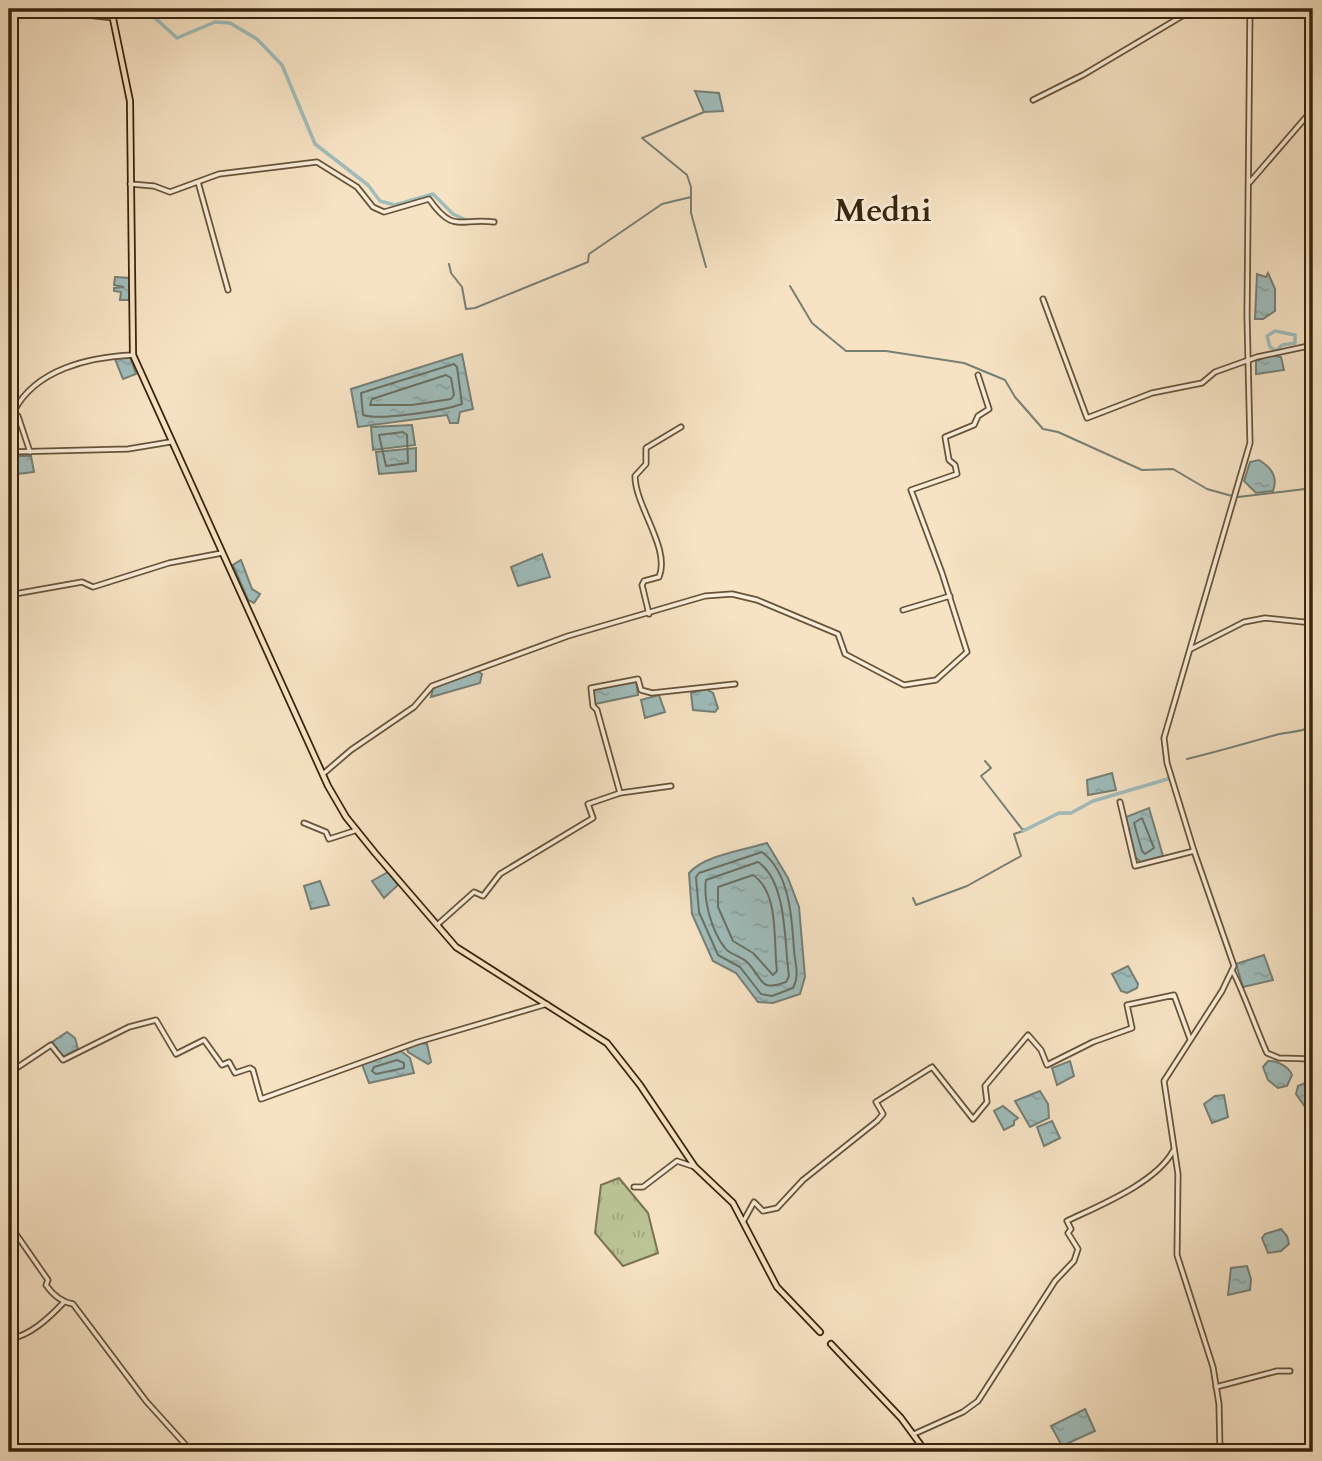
<svg xmlns="http://www.w3.org/2000/svg" width="1322" height="1461" font-family="Cardo,serif">
  <style>
    .park { fill: url(#park-tufts); stroke: #797451; stroke-width: 2 }
    .water { fill: url(#water-ripples); stroke: #758076; stroke-width: 2 }
    .lines { fill: none; stroke-linecap: round; stroke-linejoin: round }
    .shore { stroke: #6b7064; stroke-width: 2 }
    .stream { stroke: #758076; stroke-width: 2 }
    .canal { stroke: #9fbdbc; stroke-width: 3.5 }
    .minor-casing { stroke: #67543b; stroke-width: 7 }
    .major-casing { stroke: #37240d; stroke-width: 8 }
    .minor { stroke: #faedd9; stroke-width: 3.5 }
    .major { stroke: #f7e3c4; stroke-width: 4.5 }
    .labels { text-anchor: middle; dominant-baseline: central; stroke-width: 6; stroke-linejoin: round; paint-order: stroke }
    .quarter-label { font-size: 33px; font-weight: bold; fill: #37240d; stroke: #faedd9 }
  </style>
  <defs>
    <pattern id="park-tufts" width="24" height="20" patternUnits="userSpaceOnUse" patternTransform="scale(1.75)"><rect width="24" height="20" fill="#bbc495"/><path d="M3 7l-1-3M5 7V3M7 7l1-3M15 17l-1-3M17 17v-4M19 17l1-3" fill="none" stroke="#a1a87f"/></pattern>
    <pattern id="water-ripples" width="26" height="14" patternUnits="userSpaceOnUse" patternTransform="scale(1.75)"><rect width="26" height="14" fill="#9fbdbc"/><path d="M2 4q2-2 4 0t4 0M15 11q2-2 4 0t4 0" fill="none" stroke="#8aa2a0"/></pattern>
  </defs>
  <rect width="100%" height="100%" fill="#f7e3c4"/>
  <filter id="stains"><feTurbulence type="fractalNoise" baseFrequency=".00286" numOctaves="4"/><feColorMatrix values="0 0 0 0 .2 0 0 0 0 .09 0 0 0 0 .02 0 0 0 .5 -.17"/></filter>
  <radialGradient id="worn" r=".72"><stop offset=".6" stop-color="#630" stop-opacity="0"/><stop offset="1" stop-color="#630" stop-opacity=".3"/></radialGradient>
  <path class="park" d="M619,1178L648,1213L658,1253L623,1266L595,1233L601,1185Z"/>
  <g class="water">
    <path d="M695,91L719,93L723,111L704,112Z"/>
    <path d="M1268,273L1275,289V311L1263,319H1255L1257,274L1266,277Z"/>
    <path d="M115,277L130,278L129,300H120L121,292L114,291V288L124,287L114,285Z"/>
    <path d="M462,354L473,409L460,412L458,423H450L447,415L358,427L351,389Z"/>
    <path d="M1270,355L1281,357L1284,370L1256,374V361Z"/>
    <path d="M130,357L136,374L123,379L115,359Z"/>
    <path d="M412,425L415,445L373,450L371,427Z"/>
    <path d="M416,448V471L379,474L376,452Z"/>
    <path d="M9,456H31L34,472L9,475V465H13L9,464Z"/>
    <path d="M1259,460C1272,468 1278,477 1273,491L1256,493L1244,481L1250,462Z"/>
    <path d="M542,554L550,577L518,586L511,567Z"/>
    <path d="M241,560L252,589L260,594L254,603L248,600L233,565Z"/>
    <path d="M477,671L482,674L480,683L431,697L433,688Z"/>
    <path d="M636,680L638,695L595,704L592,689Z"/>
    <path d="M706,689L713,693L718,708L715,712L693,710L691,693Z"/>
    <path d="M659,695L665,712L645,718L641,700Z"/>
    <path d="M1112,773L1116,790L1088,795L1087,780Z"/>
    <path d="M1149,808L1163,856L1141,862L1136,858L1126,817Z"/>
    <path d="M767,843L788,878L799,907L805,977L800,994L773,1003L758,1002L736,973L713,961L692,914L689,873C705,855 744,850 767,843Z"/>
    <path d="M388,872L398,885L384,898L372,881Z"/>
    <path d="M320,881L329,905L311,909L304,886Z"/>
    <path d="M1264,955L1273,980L1243,987L1236,964Z"/>
    <path d="M1128,966L1138,984L1137,988L1127,993L1121,991L1112,974Z"/>
    <path d="M67,1032L75,1038L78,1049L63,1057L52,1042Z"/>
    <path d="M420,1043L427,1044L431,1062L428,1064L408,1052L407,1048Z"/>
    <path d="M401,1051L410,1058L414,1073L369,1083L362,1064Z"/>
    <path d="M1070,1061L1074,1076L1057,1085L1052,1068Z"/>
    <path d="M1268,1061C1277,1060 1289,1067 1292,1075L1287,1086L1278,1088L1268,1080L1263,1067Z"/>
    <path d="M1305,1083L1313,1087L1312,1111H1308L1296,1094L1298,1086Z"/>
    <path d="M1040,1091L1048,1104L1049,1118L1030,1127L1015,1101Z"/>
    <path d="M1224,1095L1228,1117L1212,1123L1204,1104L1215,1096Z"/>
    <path d="M1003,1106L1018,1118L1014,1121V1125L1004,1130L994,1111Z"/>
    <path d="M1052,1121L1060,1138L1044,1146L1037,1127Z"/>
    <path d="M1281,1229L1287,1236L1289,1244L1281,1251L1268,1253L1262,1238L1265,1234Z"/>
    <path d="M1247,1266L1251,1279L1250,1290L1228,1295L1231,1268Z"/>
    <path d="M1085,1409L1095,1431L1062,1446L1051,1426Z"/>
  </g>
  <g class="lines">
    <g class="shore">
      <path d="M454,364L457,367L462,404C445,410 381,421 363,415L361,393Z"/>
      <path d="M446,375L451,378L454,395L451,399L412,405H370L372,399Z"/>
      <path d="M403,432L407,435L408,463L386,466L379,435Z"/>
      <path d="M1142,818L1154,848L1145,854L1142,851L1134,823Z"/>
      <path d="M762,852C790,873 792,919 794,950C795,964 800,975 793,988L772,996L761,994L740,967L718,955L699,912L696,877L699,873Z"/>
      <path d="M758,862C788,882 784,945 789,976L786,982C759,992 764,980 748,963C742,956 730,955 725,948C712,932 703,900 706,880Z"/>
      <path d="M753,875C780,893 773,943 777,971L773,975L753,953L733,941L718,907V887Z"/>
      <path d="M397,1060L404,1063V1068L376,1074L372,1071L374,1067Z"/>
    </g>
    <g class="stream">
      <path d="M704,112L642,138L687,175L691,187V213L706,267"/>
      <path d="M449,264L451,273L462,287L466,309L475,308L588,262L589,254L662,204L691,197"/>
      <path d="M790,286L812,323L846,351H886L964,363L1005,380L1015,397L1043,429L1058,432L1142,470L1173,469L1207,489L1232,496"/>
      <path d="M1238,497L1313,488"/>
      <path d="M1187,759C1216,752 1244,744 1272,736C1287,731 1297,734 1313,726"/>
      <path d="M985,761L991,768L981,776L1022,829L1027,830"/>
      <path d="M913,898L916,905L967,886L1021,856L1014,834L1023,831"/>
    </g>
    <g class="canal">
      <path d="M145,9L177,38L215,22L230,23L257,39L282,65L315,144L368,185L380,201L395,205L433,194L453,214L468,221"/>
      <path d="M1275,331L1295,335V343L1282,345L1276,351L1270,347L1267,336Z"/>
      <path d="M1023,831L1059,813H1071L1093,801L1171,778"/>
    </g>
    <defs>
      <g id="minor">
        <path d="M77,9V14L114,18"/>
        <path d="M1033,100L1083,75L1194,9"/>
        <path d="M198,182L228,290"/>
        <path d="M1250,182L1313,109"/>
        <path d="M130,184L154,186L170,192L219,174L317,162L357,187L373,207L384,212L429,199C454,235 461,217 494,222"/>
        <path d="M1043,299L1087,418L1152,393L1202,383L1215,372L1257,357L1313,345"/>
        <path d="M9,411L18,416L30,452"/>
        <path d="M14,411C36,369 89,357 133,355"/>
        <path d="M9,452L128,449L170,442"/>
        <path d="M9,595L82,582L93,587L169,563L222,553"/>
        <path d="M903,610L950,596"/>
        <path d="M649,614L642,585L644,581L659,577C671,549 635,506 635,476L646,464V448L681,427"/>
        <path d="M1191,649L1244,622L1265,618L1313,623"/>
        <path d="M323,774L351,750L414,707L432,686L568,636L705,596L732,594L757,600L838,634L845,654L904,685L936,680L967,652L942,573L911,490L957,474L955,465L949,460L945,437L974,425L978,416L989,409L978,375"/>
        <path d="M620,793L671,786"/>
        <path d="M1120,802L1135,866L1194,851"/>
        <path d="M304,823L326,832L329,839L357,830"/>
        <path d="M437,925L474,892L483,896L500,874L593,818L588,804L620,793L597,710L593,706L591,688L638,679L641,690L652,693L735,684"/>
        <path d="M1232,971C1237,975 1260,1039 1267,1053L1279,1058L1313,1059"/>
        <path d="M9,1073L51,1045L63,1060L129,1027L156,1020L176,1054L204,1040L222,1065L229,1062L235,1073L250,1068L253,1070L261,1099L418,1042L547,1004"/>
        <path d="M634,1187H643L677,1161L695,1167"/>
        <path d="M743,1222L754,1202L763,1211L777,1208L803,1180L877,1121L883,1114L876,1102L932,1067L973,1119L987,1102L985,1086L1028,1035L1041,1050L1047,1065L1093,1042L1132,1028L1127,1005L1174,995L1190,1039"/>
        <path d="M9,1224L48,1280L46,1285C53,1295 61,1302 73,1304L146,1401L192,1452"/>
        <path d="M9,1339C30,1336 49,1318 64,1302"/>
        <path d="M1216,1387L1277,1371H1290"/>
        <path d="M914,1434L963,1412L978,1401L1055,1281L1074,1261L1078,1249L1068,1233L1071,1229L1067,1221C1098,1206 1156,1183 1173,1151"/>
        <path d="M1220,1452L1219,1404L1213,1367L1177,1255L1178,1174L1164,1081L1222,991L1234,966L1194,851L1167,763L1164,738L1250,443L1247,316L1250,9"/>
      </g>
      <g id="major">
        <path d="M111,9L130,101L133,355L328,786L346,817L375,853L456,947L607,1043L640,1085L695,1167L733,1203L777,1287L820,1332"/>
        <path d="M831,1344L901,1418L926,1452"/>
      </g>
    </defs>
    <use href="#minor" class="minor-casing"/>
    <use href="#major" class="major-casing"/>
    <use href="#minor" class="minor"/>
    <use href="#major" class="major"/>
  </g>
  <g class="labels">
    <g class="quarter-label">
      <text x="883" y="210">Medni</text>
    </g>
  </g>
  <rect width="1322" height="1461" fill="none" stroke="#f7e3c4" stroke-width="35"/>
  <rect x="10" y="10" width="1301" height="1440" fill="none" stroke="#37240d" stroke-width="3.5"/>
  <rect x="18" y="18" width="1287" height="1426" fill="none" stroke="#37240d" stroke-width="2"/>
  <rect width="100%" height="100%" filter="url(#stains)"/>
  <rect width="100%" height="100%" fill="url(#worn)"/>
</svg>
